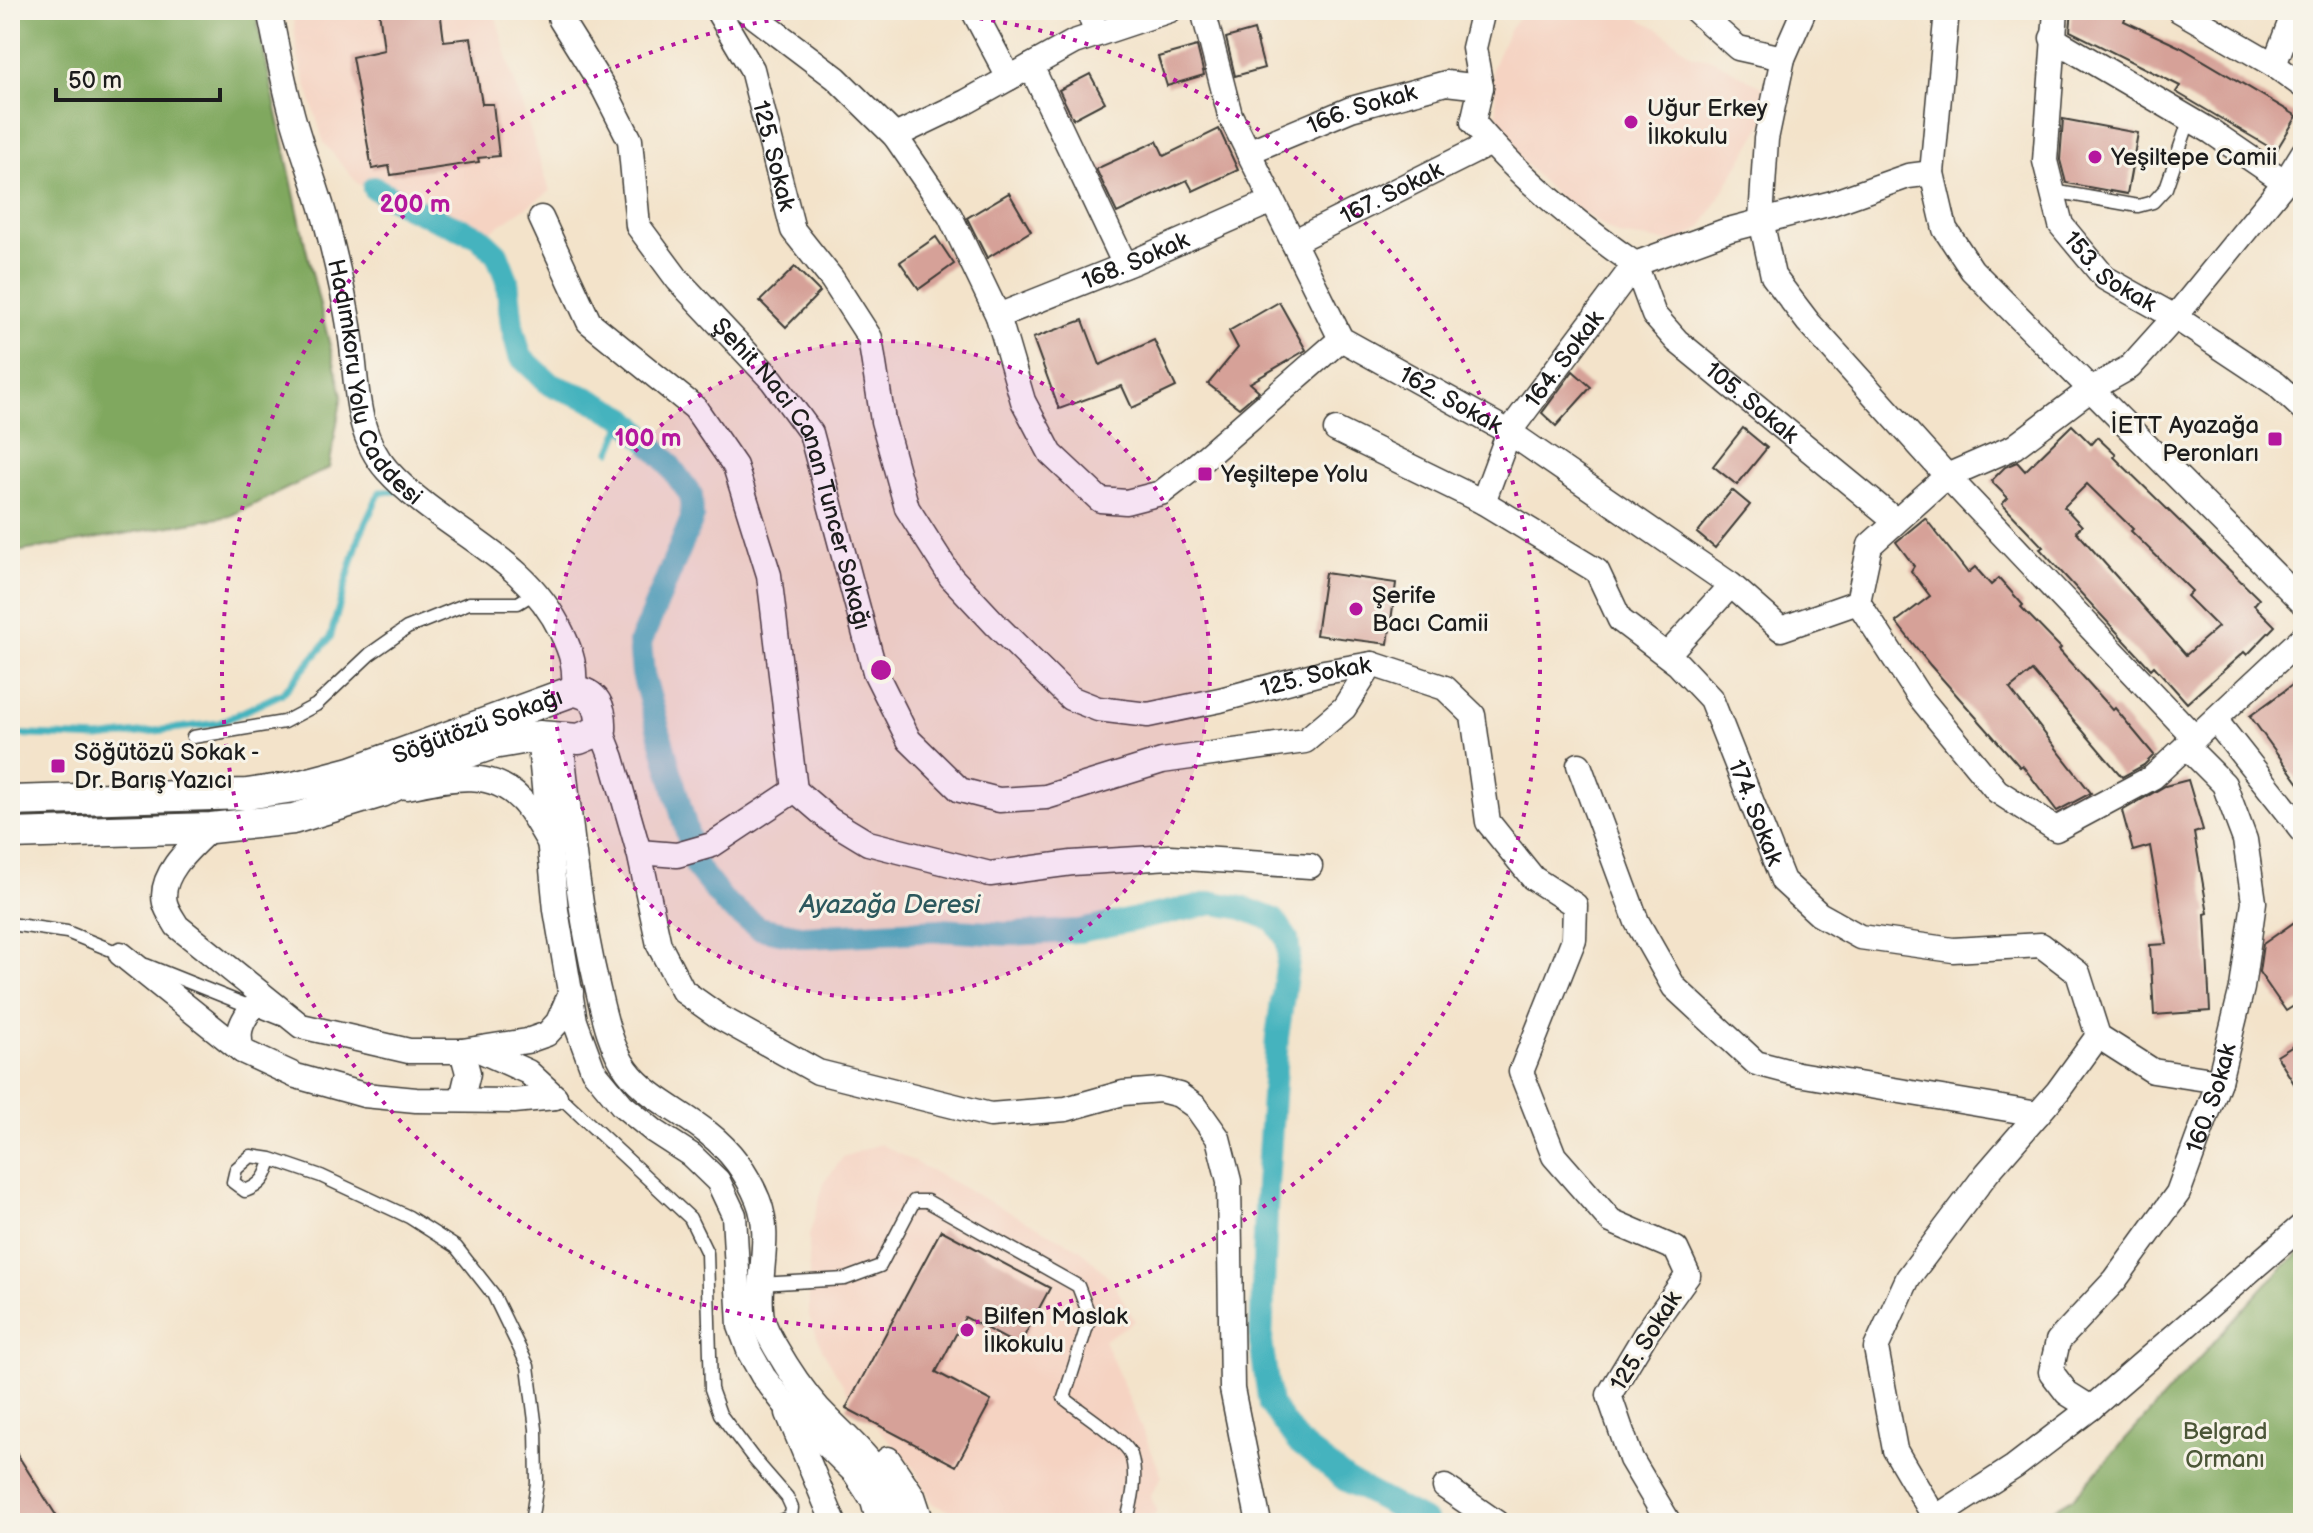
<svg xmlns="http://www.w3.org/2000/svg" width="2313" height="1533" font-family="'Balsamiq Sans',sans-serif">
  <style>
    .built { fill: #f5d3c2 }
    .forest { fill: #80a85e; stroke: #4e623d; stroke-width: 2 }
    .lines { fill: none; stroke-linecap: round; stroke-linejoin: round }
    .stream { stroke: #44b3be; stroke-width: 7 }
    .canal { stroke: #44b3be; stroke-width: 24 }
    .building { fill: #d6a198; fill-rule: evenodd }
    .service-casing { stroke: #3c3a36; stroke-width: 15 }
    .minor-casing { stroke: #3c3a36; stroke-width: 27 }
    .tertiary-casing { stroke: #3c3a36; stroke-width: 33 }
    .service { stroke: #fff; stroke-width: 12 }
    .minor { stroke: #fff; stroke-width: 24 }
    .tertiary { stroke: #fff; stroke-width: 30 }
    .ring { fill: none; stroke: #b5179e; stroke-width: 4; stroke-dasharray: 4 8 }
    .poi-dot { fill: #b5179e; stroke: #f7f3e8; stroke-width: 3 }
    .labels { text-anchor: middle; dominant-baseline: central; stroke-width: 6; stroke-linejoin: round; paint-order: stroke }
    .poi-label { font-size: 24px; fill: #1c1c1c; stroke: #f7f3e8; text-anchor: start }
    .street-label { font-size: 24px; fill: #1c1c1c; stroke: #f7f3e8 }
    .park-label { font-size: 24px; fill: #4b5637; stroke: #f7f3e8 }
    .water-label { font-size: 26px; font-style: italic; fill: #2c585d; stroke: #f7f3e8 }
    .centre { fill: #b5179e; stroke: #f7f3e8; stroke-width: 4 }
    .ring-label { font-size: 24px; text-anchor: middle; font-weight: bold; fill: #b5179e; stroke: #f7f3e8; stroke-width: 6; stroke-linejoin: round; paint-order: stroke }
  </style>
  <rect width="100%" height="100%" fill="#f7f3e8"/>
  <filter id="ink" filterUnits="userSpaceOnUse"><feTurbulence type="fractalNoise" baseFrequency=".0125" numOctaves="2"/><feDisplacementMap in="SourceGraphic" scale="16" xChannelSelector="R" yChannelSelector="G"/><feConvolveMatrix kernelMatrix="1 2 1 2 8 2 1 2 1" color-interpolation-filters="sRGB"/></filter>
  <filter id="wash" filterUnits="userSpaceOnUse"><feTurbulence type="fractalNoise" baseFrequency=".006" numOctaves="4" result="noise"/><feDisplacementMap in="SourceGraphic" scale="32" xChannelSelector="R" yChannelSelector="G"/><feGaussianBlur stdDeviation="1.8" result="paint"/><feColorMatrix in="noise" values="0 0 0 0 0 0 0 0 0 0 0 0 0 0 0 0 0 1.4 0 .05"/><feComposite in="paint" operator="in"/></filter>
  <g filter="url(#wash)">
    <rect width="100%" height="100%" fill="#f3e3ca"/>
    <g class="built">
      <path d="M292,10H494L512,74L550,191L485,235L358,184L324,143L298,58Z"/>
      <path d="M1523,10H1613L1626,18L1633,16L1659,29L1693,56L1712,59L1771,92L1774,105L1702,227L1678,243L1618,235L1557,196L1500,139L1492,69L1508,32Z"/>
      <path d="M880,1144L1080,1249L1111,1279L1135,1321L1104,1340L1162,1476L1150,1496L1157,1510L1149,1523H978L933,1504L911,1463L854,1403L823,1351L809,1316V1236L824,1183L843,1157Z"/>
    </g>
    <g class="forest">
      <path d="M10,10H255L305,244L342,395L329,468L230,516L10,553Z"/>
      <path d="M2303,1249V1523H2030L2074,1497L2266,1284Z"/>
    </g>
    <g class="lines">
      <g class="stream">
        <path d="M611,451L625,418"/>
        <path d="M10,734L99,738L219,723L283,693L330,638L359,537L380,492L398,491"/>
      </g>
      <path class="canal" d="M374,188L409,207L479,237L497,254L507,280L512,325L520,356L551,385L587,398L625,418L665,459L691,495L692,519L640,643L643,674L697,868L726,904L759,928L805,937L941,930L1006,934L1079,931L1214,903L1243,908L1274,920L1287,939L1289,954L1277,1037L1267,1185L1261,1342L1270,1404L1297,1441L1346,1480L1427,1523"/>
    </g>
    <g id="blocks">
      <g class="building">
        <path d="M379,10H440L444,41L471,38L482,104H493L499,156L478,158L479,162L391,175L389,166L372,169L352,57L384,50Z"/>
        <path d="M2072,10H2113L2126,16L2124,21L2182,48L2297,116L2276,151L2176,92L2180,86L2070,31Z"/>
        <path d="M1254,30L1264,68L1235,76L1226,38Z"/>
        <path d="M1197,46L1204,75L1167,86L1158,57Z"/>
        <path d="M1090,74L1105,102L1073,119L1059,90Z"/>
        <path d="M2063,119L2138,133L2127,194L2066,183L2060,160Z"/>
        <path d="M1219,129L1238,170L1193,191L1187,180L1117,213L1096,169L1157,141L1164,156Z"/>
        <path d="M1009,193L1031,231L987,258L967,218Z"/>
        <path d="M936,237L954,264L919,289L900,262Z"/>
        <path d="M795,267L820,292L786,327L760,301Z"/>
        <path d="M1279,302L1306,350L1250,383L1259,391L1239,408L1208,384L1238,348L1229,331Z"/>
        <path d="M1083,320L1100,365L1154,340L1176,387L1132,408L1122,386L1059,409L1033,338Z"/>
        <path d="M1573,371L1591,387L1556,426L1542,413Z"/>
        <path d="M2072,425L2091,444L2097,437L2116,455L2114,457L2259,599L2254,605L2275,626L2247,655L2244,652L2187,703L2154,666L2151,669L2040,549L2043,547L2002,504L2008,498L1991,481L2005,467L2017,462L2025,471ZM2087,484L2133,529L2131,531L2192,591L2187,596L2218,627L2186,655L2076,531L2082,526L2064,507Z"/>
        <path d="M1743,428L1767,448L1737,485L1713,466Z"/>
        <path d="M1732,490L1750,505L1715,548L1697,533Z"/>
        <path d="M1925,518L1968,573L1975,567L1991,585L1999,578L2023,605L2021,607L2061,648L2059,650L2113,710L2115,708L2154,755L2144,765L2122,777L2032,671L2010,689L2091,793L2057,811L2022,765L2020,767L1930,665L1896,622L1930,596L1911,571L1914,566L1896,542Z"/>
        <path d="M1325,573L1396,583L1388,644L1316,635Z"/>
        <path d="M2303,677V789L2250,716Z"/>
        <path d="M2188,780L2203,830L2194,833L2208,913L2205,914L2210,1011L2154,1015L2150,945L2167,944L2150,846L2133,851L2122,811L2165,786Z"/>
        <path d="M2303,916V1000L2286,1011L2259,972L2263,944Z"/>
        <path d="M2303,1040V1098L2277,1056Z"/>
        <path d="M941,1230L1050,1288L1019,1346L965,1317L936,1372L991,1401L956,1466L846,1408Z"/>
        <path d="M10,1443L61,1523H10Z"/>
      </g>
    </g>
  </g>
  <g filter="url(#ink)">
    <use href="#blocks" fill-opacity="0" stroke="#3c3a36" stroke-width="2"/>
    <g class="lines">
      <defs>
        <g id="service">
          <path d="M2053,191L2138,206L2153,202L2166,188L2190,118"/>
          <path d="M193,737L284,722L316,705L370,654L407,628L469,603H518L536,592"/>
          <path d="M10,924L67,932L126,956"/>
          <path d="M146,965L281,1019"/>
          <path d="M555,1097L567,1103L690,1218L707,1253L711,1389L720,1414L754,1459L787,1497L792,1508L791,1516L776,1523"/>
          <path d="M271,1159C267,1176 262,1185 245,1191L233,1182L236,1169L251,1156L271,1159L321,1176L409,1217L456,1247L493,1294L528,1366L536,1429L537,1483L531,1523"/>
          <path d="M760,1284L845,1279L880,1266L914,1201H927L1078,1286L1090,1317L1064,1398C1078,1410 1127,1441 1131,1455C1138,1477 1132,1502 1126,1523"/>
        </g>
        <g id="minor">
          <path id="s1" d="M269,10C276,43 282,77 291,110C300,146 314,179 324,214C334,252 344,293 350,332C358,379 353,432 387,470C442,531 525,554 562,633C571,652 577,669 573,691"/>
          <path id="s2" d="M558,10L561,20L604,89L630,140L638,226L678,280L772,380L811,433L875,672L909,740L960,790L999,800L1046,797L1162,761L1305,741L1344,708L1372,664"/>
          <path id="s3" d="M717,10L752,69L793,230L832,279L870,338L883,421L907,508L951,577L996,625L1070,698L1098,709L1148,715L1220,700L1324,672L1372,664L1445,688L1473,715L1488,822L1533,878L1575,905L1574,939L1521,1072L1554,1156L1611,1221L1676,1249L1688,1275L1645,1335L1609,1395L1631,1459L1669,1523"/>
          <path d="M746,10L836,78L895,136L950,216L998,316L1023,401L1051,454L1100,500L1126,502L1161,493L1192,469L1341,339"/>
          <path d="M973,10L1009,78"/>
          <path d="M1088,10L1097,34"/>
          <path id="s4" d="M1203,10L1230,115L1341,339L1509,432L1731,585L1781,629L1858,602"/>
          <path d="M1483,10L1474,48L1481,87L1473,122C1518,176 1577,224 1635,264L1728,230L1832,203L1908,176L1932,173"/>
          <path d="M1695,10L1738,48L1783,58"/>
          <path d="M1804,10L1783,58L1766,139L1761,220L1773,276L1808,322L1947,476L2195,738"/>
          <path d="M1947,10L1932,173L1945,229L1972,270L2303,603"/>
          <path id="s5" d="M2056,10L2045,161L2061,225L2105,278L2175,317L2276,384L2303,409"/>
          <path d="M2179,10L2274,65L2303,86"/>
          <path d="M2052,38L2212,132L2285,182"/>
          <path d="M2274,65L2295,10"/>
          <path d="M1031,66L1125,265"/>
          <path d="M895,136L966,102L1074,42L1170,10"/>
          <path id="s6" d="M1248,152L1351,109L1446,83L1481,87"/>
          <path d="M2303,153L2285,182L2175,317L2130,367L2091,389L2014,447L1947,476L1870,545L1858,602L1919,696L1997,791L2056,829L2153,777L2303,637"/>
          <path d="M541,218L589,322L695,408L735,466L769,575L795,790"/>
          <path id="s7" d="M1293,242L1491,143"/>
          <path id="s8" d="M1635,264L1654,315L1677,341L1895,520"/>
          <path id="s9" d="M998,316L1136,261L1272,201"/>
          <path id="s10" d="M1336,430L1483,502L1597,571L1620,620L1678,664L1711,699L1783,881L1819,914L1860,937L1953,950L2041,945L2078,973L2098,1036L2153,1071L2219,1081"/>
          <path id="s11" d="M1483,502L1509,432L1635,264"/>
          <path d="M1667,655L1731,585"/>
          <path d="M2215,720L2303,831"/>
          <path d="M601,730L612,758L639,852L659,945L683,991L721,1018L818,1072L990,1115L1066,1109L1123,1093L1160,1090L1179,1095L1196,1107L1218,1138L1229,1181L1232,1389L1259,1523"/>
          <path d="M539,736L556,910L575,1021L593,1070L622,1105L654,1131L691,1155L718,1181L734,1215L740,1326L750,1353L763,1376L784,1403L855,1473L873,1501L879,1523"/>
          <path d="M561,738C570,823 578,907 598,990C604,1016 611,1048 627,1070C648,1098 682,1112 708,1133C731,1151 747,1173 758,1200C772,1234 758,1274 761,1309C761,1321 770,1338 776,1348C788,1369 802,1390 818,1408C856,1448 886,1467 903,1523"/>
          <path d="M1579,765L1637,922L1674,987L1756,1063L1798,1074L2038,1114"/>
          <path d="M407,787C447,779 490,767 521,800C532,811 540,828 549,842"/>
          <path d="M795,790L830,820L868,843L990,874L1072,863L1170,857L1310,866"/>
          <path d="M211,828C193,845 158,874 165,903C167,911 173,919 177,926L301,1026L409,1051H462L527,1041L547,1034L558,1022L571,992"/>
          <path d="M639,852L677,855L712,845L795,790"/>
          <path d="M121,954L242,1051L296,1076L364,1095L416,1100L514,1101L555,1097"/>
          <path d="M2098,1036L2058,1091L1987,1173L1908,1278L1876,1348L1895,1450L1935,1518L2014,1467L2091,1408L2303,1225"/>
          <path d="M477,1049L528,1072L555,1097"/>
          <path d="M242,1051C237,1033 240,1024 251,1009"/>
          <path d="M462,1098L468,1073L462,1051"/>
          <path id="s12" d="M2091,1408L2067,1393L2051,1372L2058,1341L2115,1280L2178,1193L2219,1081L2242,988L2254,902L2245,840L2224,784L2186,746"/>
          <path d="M788,1413L834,1523"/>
          <path d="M888,1459L913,1496L922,1523"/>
          <path d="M1445,1487L1497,1523"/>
        </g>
        <g id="tertiary">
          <path id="s13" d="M10,801L247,794L294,787L351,772L573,691C596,693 602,708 601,730L579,739L539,736L493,744L449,759L382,792L293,819L211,828L10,834"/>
        </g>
      </defs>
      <use href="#service" class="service-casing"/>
      <use href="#minor" class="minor-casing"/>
      <use href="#tertiary" class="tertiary-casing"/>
      <use href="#service" class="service"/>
      <use href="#minor" class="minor"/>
      <use href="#tertiary" class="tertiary"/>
    </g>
  </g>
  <circle cx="881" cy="670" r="329" fill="#b5179e" fill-opacity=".12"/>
  <g class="ring">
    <circle cx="881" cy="670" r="329"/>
    <circle cx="881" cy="670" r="659"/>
  </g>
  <g class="poi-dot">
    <circle cx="1631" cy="122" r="8"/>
    <circle cx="2095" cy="157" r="8"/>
    <rect x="2267" y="431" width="16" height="16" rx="4"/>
    <rect x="1197" y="466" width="16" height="16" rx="4"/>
    <circle cx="1356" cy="609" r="8"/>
    <rect x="50" y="758" width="16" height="16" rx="4"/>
    <circle cx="967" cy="1330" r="8"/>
  </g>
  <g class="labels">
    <g class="poi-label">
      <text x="1647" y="108">Uğur Erkey<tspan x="1647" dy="28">İlkokulu</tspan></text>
      <text x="2111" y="157">Yeşiltepe Camii</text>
      <text x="2259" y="425" text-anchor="end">İETT Ayazağa<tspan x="2259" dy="28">Peronları</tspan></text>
      <text x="1221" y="474">Yeşiltepe Yolu</text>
      <text x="1372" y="595">Şerife<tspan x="1372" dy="28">Bacı Camii</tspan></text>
      <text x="74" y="752">Söğütözü Sokak -<tspan x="74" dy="28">Dr. Barış Yazıcı</tspan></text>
      <text x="983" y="1316">Bilfen Maslak<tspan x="983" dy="28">İlkokulu</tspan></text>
    </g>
    <g class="street-label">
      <text stroke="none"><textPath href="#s6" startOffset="122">166. Sokak</textPath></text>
      <text stroke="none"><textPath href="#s3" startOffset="158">125. Sokak</textPath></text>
      <text stroke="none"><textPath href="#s7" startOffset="110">167. Sokak</textPath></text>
      <text stroke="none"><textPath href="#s9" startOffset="148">168. Sokak</textPath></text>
      <text stroke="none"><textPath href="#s5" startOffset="286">153. Sokak</textPath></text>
      <text stroke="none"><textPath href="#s11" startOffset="166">164. Sokak</textPath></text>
      <text stroke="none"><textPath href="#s1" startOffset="390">Hadımkoru Yolu Caddesi</textPath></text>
      <text stroke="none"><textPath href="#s4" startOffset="484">162. Sokak</textPath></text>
      <text stroke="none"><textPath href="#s8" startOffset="186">105. Sokak</textPath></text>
      <text stroke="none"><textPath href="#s2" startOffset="534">Şehit Naci Canan Tuncer Sokağı</textPath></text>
      <text stroke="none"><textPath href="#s3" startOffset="1046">125. Sokak</textPath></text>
      <text stroke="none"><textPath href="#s13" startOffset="478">Söğütözü Sokağı</textPath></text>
      <text stroke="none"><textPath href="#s10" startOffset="594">174. Sokak</textPath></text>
      <text stroke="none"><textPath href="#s12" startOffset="378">160. Sokak</textPath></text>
      <text transform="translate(1646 1341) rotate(-58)">125. Sokak</text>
    </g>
    <g class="park-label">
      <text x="2225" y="1431">Belgrad<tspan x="2225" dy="28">Ormanı</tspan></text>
    </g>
    <g class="water-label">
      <text x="890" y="905">Ayazağa Deresi</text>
    </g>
  </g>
  <circle cx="881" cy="670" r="12" class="centre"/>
  <g class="ring-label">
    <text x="415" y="212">200 m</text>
    <text x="648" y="446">100 m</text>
  </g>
  <rect width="2313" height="1533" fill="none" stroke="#f7f3e8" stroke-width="40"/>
  <path d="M56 88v12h164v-12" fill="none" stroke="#1c1c1c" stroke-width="4"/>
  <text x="68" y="88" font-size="24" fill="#1c1c1c" stroke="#f7f3e8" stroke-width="6" paint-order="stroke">50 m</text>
</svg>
